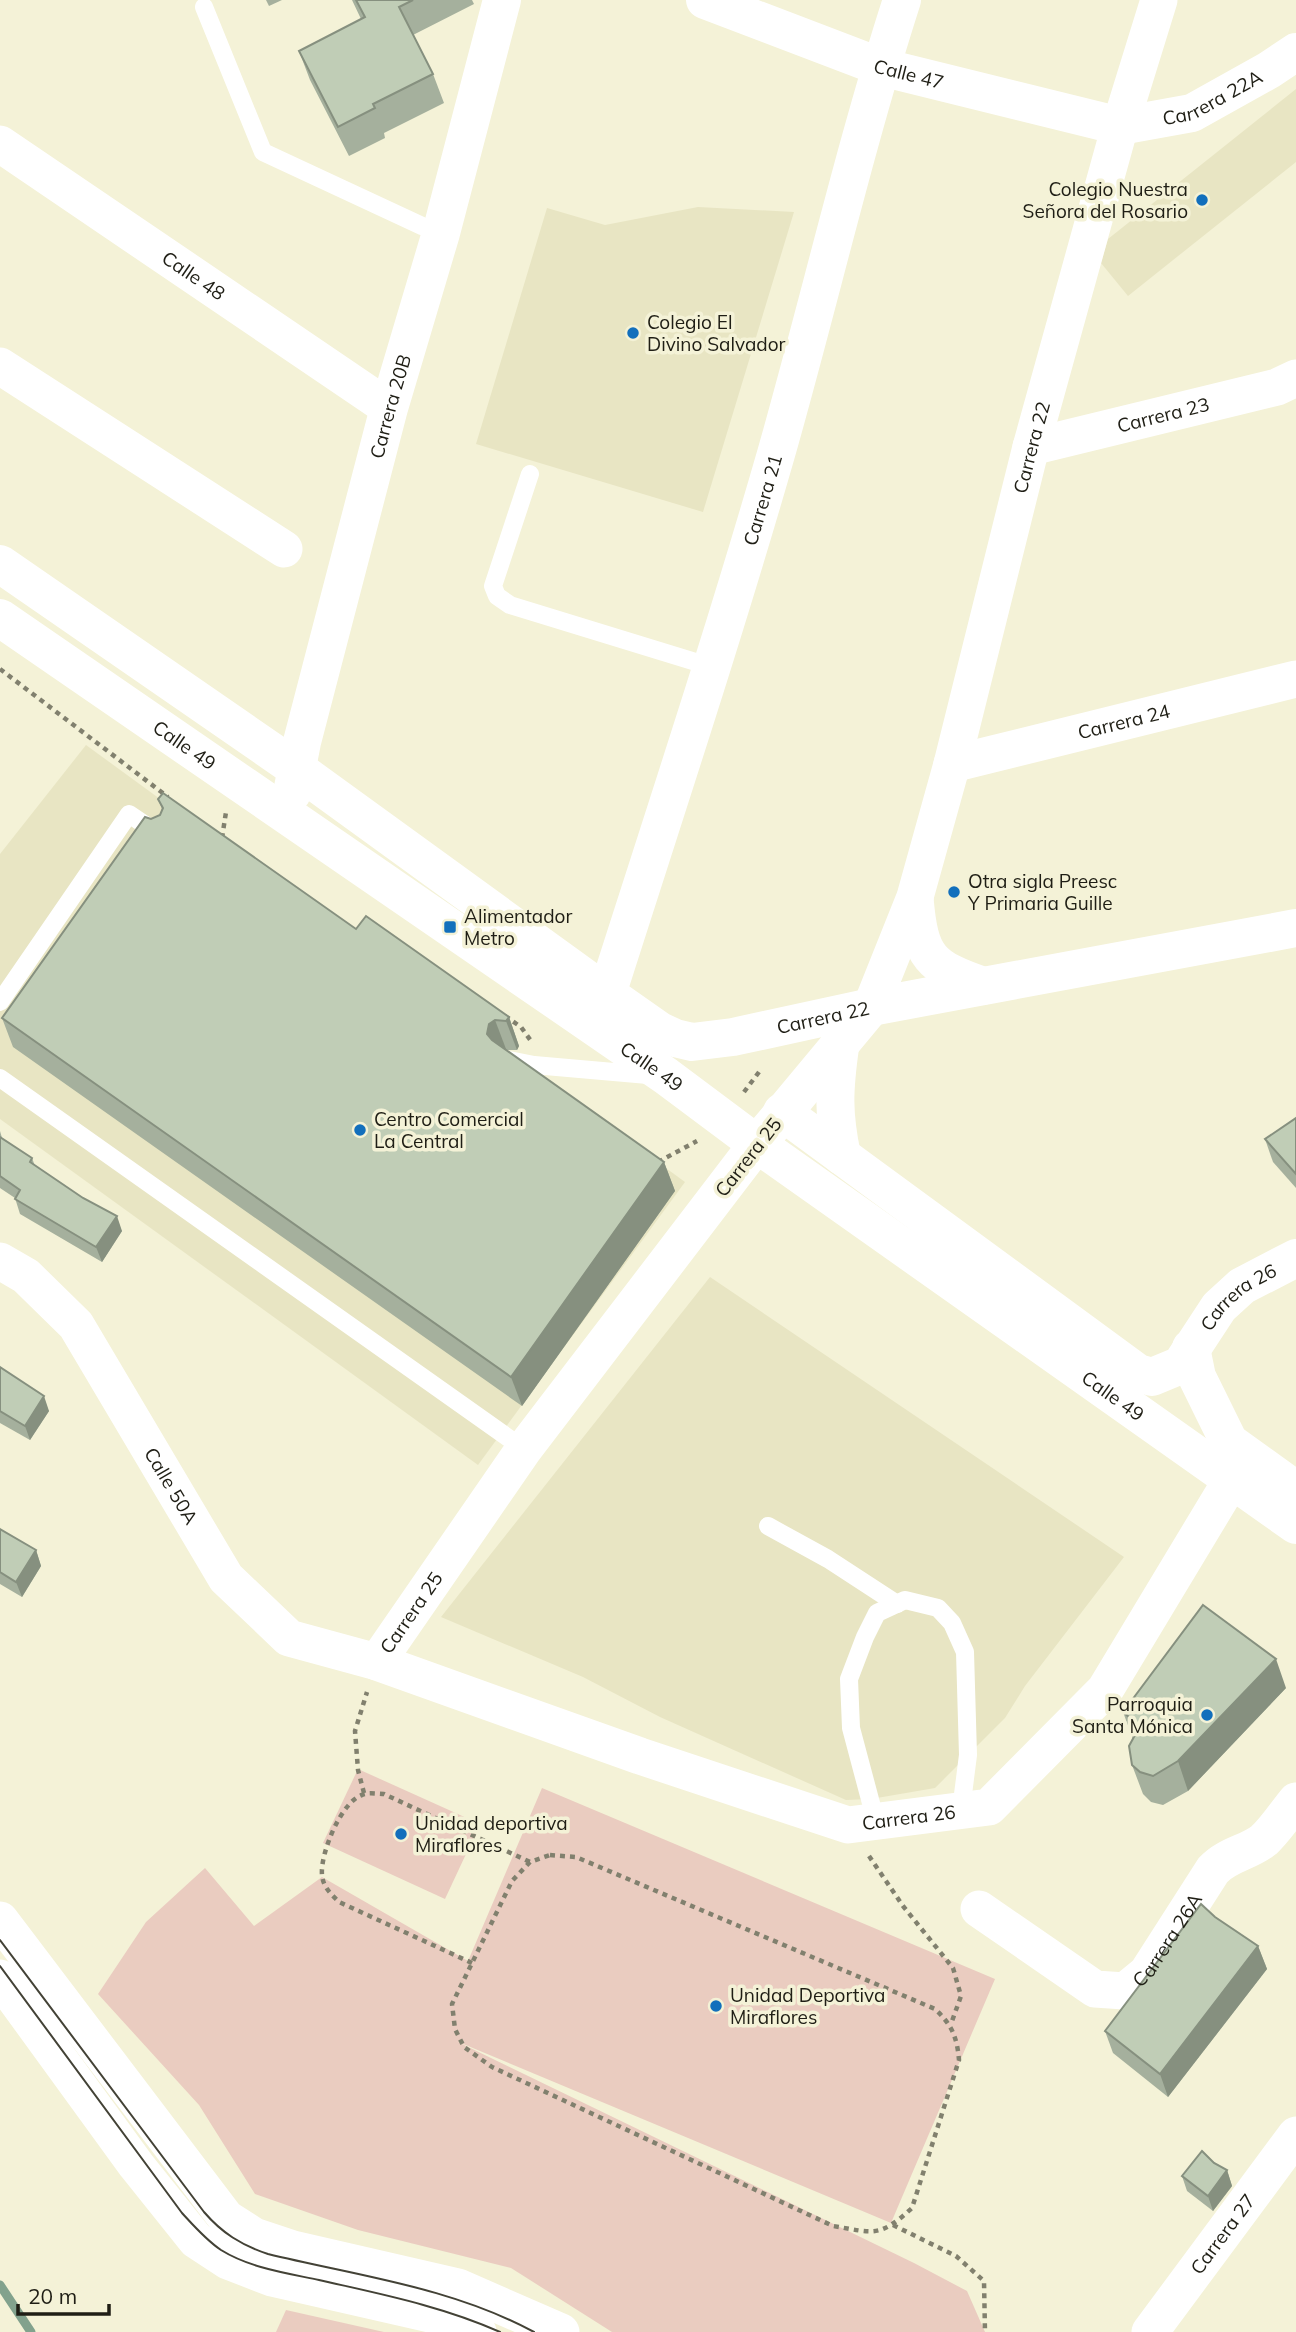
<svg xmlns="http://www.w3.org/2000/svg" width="1296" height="2332" font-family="Mulish,sans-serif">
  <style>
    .built { fill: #e8e5c3 }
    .green { fill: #eaccc0 }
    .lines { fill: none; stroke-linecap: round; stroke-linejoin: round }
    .stream { stroke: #82a28d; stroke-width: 9 }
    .path { stroke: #81806e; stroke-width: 4.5; stroke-dasharray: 5 5; stroke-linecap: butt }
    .lane { stroke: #fff; stroke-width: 18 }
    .street { stroke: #fff; stroke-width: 37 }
    .secondary { stroke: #fff; stroke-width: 38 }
    .tram { stroke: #434236; stroke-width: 2 }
    .wall { fill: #a5b09d }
    .shaded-wall { fill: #86907f }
    .building { fill: #c0cdb6; stroke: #86907f; stroke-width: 2 }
    .poi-dot { fill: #126fbc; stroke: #f4f2d7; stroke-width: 2.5 }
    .labels { text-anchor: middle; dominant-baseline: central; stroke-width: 7; stroke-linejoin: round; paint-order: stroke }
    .street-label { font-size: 19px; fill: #1f1e15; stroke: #f4f2d7 }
    .poi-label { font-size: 19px; fill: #1f1e15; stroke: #f4f2d7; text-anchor: start }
  </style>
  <rect width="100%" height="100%" fill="#f4f2d7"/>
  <g class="built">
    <path d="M1296,89V162L1128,296L1101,263L1108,239Z"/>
    <path d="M698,207L794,212L703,512L476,444L547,208L605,225Z"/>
    <path d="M86,745L685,1182L478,1465L0,1119V854Z"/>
    <path d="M710,1277L1124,1557L1025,1686L1005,1718L935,1788L871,1799L846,1800L660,1717L583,1677L441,1617Z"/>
  </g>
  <g class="green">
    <path d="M358,1769L480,1824L445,1899L323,1843Z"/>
    <path d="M542,1788L995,1979L891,2223L456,2041L914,2263L967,2291L985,2332H612L511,2268L358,2230L255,2194L199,2105L98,1994L146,1922L205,1868L254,1926L322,1877L468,1961Z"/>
    <path d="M286,2310L384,2332H276Z"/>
  </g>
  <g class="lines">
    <path class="stream" d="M0,2285L31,2332"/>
    <g class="path">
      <path d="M0,669L168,797"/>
      <path d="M222,838L226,812"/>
      <path d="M505,1016L521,1027L531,1041"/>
      <path d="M744,1092L759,1072"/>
      <path d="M658,1162L697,1141"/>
      <path d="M364,1793L358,1770L355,1731L367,1692"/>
      <path d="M550,1855L576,1857L935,2009C952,2025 957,2037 959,2060L912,2208C879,2238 875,2233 833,2226L492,2067L464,2047L455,2029L452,2004L512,1881L530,1862Z"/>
      <path d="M869,1856L903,1906L953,1968L961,1996L951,2024"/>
      <path d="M472,1963L339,1902C331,1894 323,1887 322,1875C320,1854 341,1802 362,1795C368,1792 377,1794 384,1794L530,1862"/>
      <path d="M893,2225L956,2256L984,2281L985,2332"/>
    </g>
    <g class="lane">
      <path d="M204,7L263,152L422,226L441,233"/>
      <path d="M530,474L493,586L497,596L510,605L712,667"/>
      <path d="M0,1002L129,814L160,835"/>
      <path d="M509,1060L534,1065L648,1075"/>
      <path d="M0,1078L524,1449"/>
      <path d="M768,1526L828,1559L897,1604"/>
      <path d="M876,1822L851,1728L849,1679L865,1637L877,1613L905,1600L938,1608L952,1623L965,1652L968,1755L961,1810"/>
    </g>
    <g class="street">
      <path id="s1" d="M0,144L389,408"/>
      <path d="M0,366L284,549"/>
      <path id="s2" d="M1031,447L1277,387L1296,378"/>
      <path id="s3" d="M952,764L1296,679"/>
      <path d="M915,898C920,957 929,967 985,986"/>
      <path id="s4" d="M871,1007L915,897L952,764L1031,447L1120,126L1159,0"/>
      <path id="s5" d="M0,1261L26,1276L76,1325L226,1578L289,1638L377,1662L640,1756L848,1825L989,1807L1105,1690L1246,1456"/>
      <path id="s6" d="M377,1662L524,1449L757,1144"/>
      <path id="s7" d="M979,1909L1095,1989L1125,1991L1147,1973L1213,1870C1228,1854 1248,1853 1264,1840C1276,1829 1286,1813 1296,1801"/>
      <path d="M0,1920L226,2218L254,2236L293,2249L458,2287L561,2332"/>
      <path d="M0,1978L136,2165L196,2240L228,2261L272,2278L430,2314L478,2332"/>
      <path id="s8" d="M1150,2332L1296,2135"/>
    </g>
    <g class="secondary">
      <path id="s9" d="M705,0L881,67L1120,126L1192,113L1269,70L1296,52"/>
      <path id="s10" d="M0,564L297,769L607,994L660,1031L675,1038L692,1042L733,1037L871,1007L1296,928"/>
      <path id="s11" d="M0,618L666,1076L757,1144L1296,1525"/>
      <path id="s12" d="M292,793L302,742L389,408L441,233L502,0"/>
      <path id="s13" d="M607,994C664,815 724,635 776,454C819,303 854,149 902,0"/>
      <path d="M840,1047C834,1090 833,1113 842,1156"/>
      <path id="s14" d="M782,1112L1138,1373L1152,1377L1181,1365L1219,1307L1242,1286L1296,1258"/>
      <path d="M767,1132L871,1007"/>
      <path d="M1191,1348L1197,1377L1229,1442L1296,1490"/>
    </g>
    <g class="tram">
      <path d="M0,1940L204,2212C222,2233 241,2245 268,2254C358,2276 451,2287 534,2332"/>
      <path d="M0,1966L182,2213C194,2226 206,2240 221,2250C250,2268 286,2273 319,2280C380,2294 442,2306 500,2332"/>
    </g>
  </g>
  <g class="wall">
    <path d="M266,0H282L269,6Z"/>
    <path d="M352,0H472L474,4L413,35L433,74L444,103L384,133L385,138L349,156L310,80L299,51L361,19Z"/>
    <path d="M158,799L356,929L509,1017L519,1046L517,1050H505L664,1162L675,1191L522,1406L13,1047L2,1018L151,819L160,815L162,809Z"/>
    <path d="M1296,1118V1188L1273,1162L1265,1139Z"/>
    <path d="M0,1131L2,1138L32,1158L35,1166L122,1231L102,1262L20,1214L15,1198L0,1188Z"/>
    <path d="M0,1367L49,1411L30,1440L0,1423Z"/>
    <path d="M0,1529L36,1550L41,1566L22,1597L0,1584Z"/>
    <path d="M1286,1688L1188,1791L1163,1805L1151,1802L1143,1794L1132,1765L1133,1739L1123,1712Z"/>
    <path d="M1215,1917L1258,1946L1267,1969L1168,2097L1113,2053L1105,2031Z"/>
    <path d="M1214,2163L1227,2170L1232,2186L1213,2211L1187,2191L1182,2176Z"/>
  </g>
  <g class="shaded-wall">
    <path d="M509,1017L519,1046L517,1050L506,1021Z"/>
    <path d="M495,1020L506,1049L500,1053L487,1034L489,1024Z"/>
    <path d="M664,1162L675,1191L522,1406L511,1377Z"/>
    <path d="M117,1216L122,1231L102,1262L96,1247Z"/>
    <path d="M44,1396L49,1411L30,1440L25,1426Z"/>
    <path d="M36,1550L41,1566L22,1597L16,1582Z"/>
    <path d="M1276,1659L1286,1688L1188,1791L1178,1761Z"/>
    <path d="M1258,1946L1267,1969L1168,2097L1160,2074Z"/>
    <path d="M1227,2170L1232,2186L1213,2211L1208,2196Z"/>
  </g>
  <g class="building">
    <path d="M356,0H413L399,7L433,74L373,104L375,108L338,127L299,51L365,17Z"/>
    <path d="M163,793L356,929L366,916L509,1017L506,1021L495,1020L489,1024L487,1034L492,1040L664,1162L511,1377L2,1018L145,817L151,819L160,815L163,808L158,799Z"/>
    <path d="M1296,1118V1174L1265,1139Z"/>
    <path d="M0,1137L32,1158L30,1162L83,1198L117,1216L96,1247L15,1199L20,1190L0,1176Z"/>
    <path d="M0,1367L44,1396L25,1426L0,1411Z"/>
    <path d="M0,1529L36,1550L16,1582L0,1572Z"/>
    <path d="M1203,1605L1276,1659L1178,1761L1153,1776L1140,1772L1132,1765L1129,1746L1140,1726L1123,1712Z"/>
    <path d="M1201,1904L1215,1917L1258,1946L1160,2074L1105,2031Z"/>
    <path d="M1202,2151L1214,2163L1227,2170L1208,2196L1182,2176Z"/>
  </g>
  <g class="poi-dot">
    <circle cx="1202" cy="200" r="7"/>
    <circle cx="633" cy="333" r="7"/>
    <circle cx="954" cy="892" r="7"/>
    <rect x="443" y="920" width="14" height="14" rx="3.5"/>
    <circle cx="360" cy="1130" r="7"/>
    <circle cx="1207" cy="1715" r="7"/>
    <circle cx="401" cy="1834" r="7"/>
    <circle cx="716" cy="2006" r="7"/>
  </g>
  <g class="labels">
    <g class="street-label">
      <text stroke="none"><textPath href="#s9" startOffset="217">Calle 47</textPath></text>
      <text stroke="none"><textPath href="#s9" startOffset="532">Carrera 22A</textPath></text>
      <text stroke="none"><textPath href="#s1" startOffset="234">Calle 48</textPath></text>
      <text stroke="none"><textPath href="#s12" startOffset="399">Carrera 20B</textPath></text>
      <text stroke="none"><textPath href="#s2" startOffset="136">Carrera 23</textPath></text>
      <text stroke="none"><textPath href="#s4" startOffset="583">Carrera 22</textPath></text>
      <text stroke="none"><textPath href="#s13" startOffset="518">Carrera 21</textPath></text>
      <text stroke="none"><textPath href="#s3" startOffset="177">Carrera 24</textPath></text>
      <text stroke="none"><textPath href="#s11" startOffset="224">Calle 49</textPath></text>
      <text stroke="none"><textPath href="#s10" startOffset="976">Carrera 22</textPath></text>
      <text stroke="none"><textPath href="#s11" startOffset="791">Calle 49</textPath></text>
      <text transform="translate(748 1157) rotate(-52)">Carrera 25</text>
      <text stroke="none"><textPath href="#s14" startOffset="578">Carrera 26</textPath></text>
      <text stroke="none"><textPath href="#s11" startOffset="1358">Calle 49</textPath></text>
      <text stroke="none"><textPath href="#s5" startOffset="287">Calle 50A</textPath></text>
      <text stroke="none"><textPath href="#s6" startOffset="60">Carrera 25</textPath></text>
      <text stroke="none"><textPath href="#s5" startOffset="1132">Carrera 26</textPath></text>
      <text stroke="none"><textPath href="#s7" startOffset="238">Carrera 26A</textPath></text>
      <text stroke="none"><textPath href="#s8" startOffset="122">Carrera 27</textPath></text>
    </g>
    <g class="poi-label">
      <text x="1188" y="189" text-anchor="end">Colegio Nuestra<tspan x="1188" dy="22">Señora del Rosario</tspan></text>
      <text x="647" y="322">Colegio El<tspan x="647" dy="22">Divino Salvador</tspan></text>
      <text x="968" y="881">Otra sigla Preesc<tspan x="968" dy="22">Y Primaria Guille</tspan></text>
      <text x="464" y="916">Alimentador<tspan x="464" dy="22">Metro</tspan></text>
      <text x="374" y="1119">Centro Comercial<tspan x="374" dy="22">La Central</tspan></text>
      <text x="1193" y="1704" text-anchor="end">Parroquia<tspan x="1193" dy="22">Santa Mónica</tspan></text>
      <text x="415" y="1823">Unidad deportiva<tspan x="415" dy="22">Miraflores</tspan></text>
      <text x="730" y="1995">Unidad Deportiva<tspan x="730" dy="22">Miraflores</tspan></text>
    </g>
  </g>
  <path d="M18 2304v10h91v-10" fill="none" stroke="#1f1e15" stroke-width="3.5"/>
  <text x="28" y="2304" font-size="21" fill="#1f1e15" stroke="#f4f2d7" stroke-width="5" paint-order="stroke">20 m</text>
</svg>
